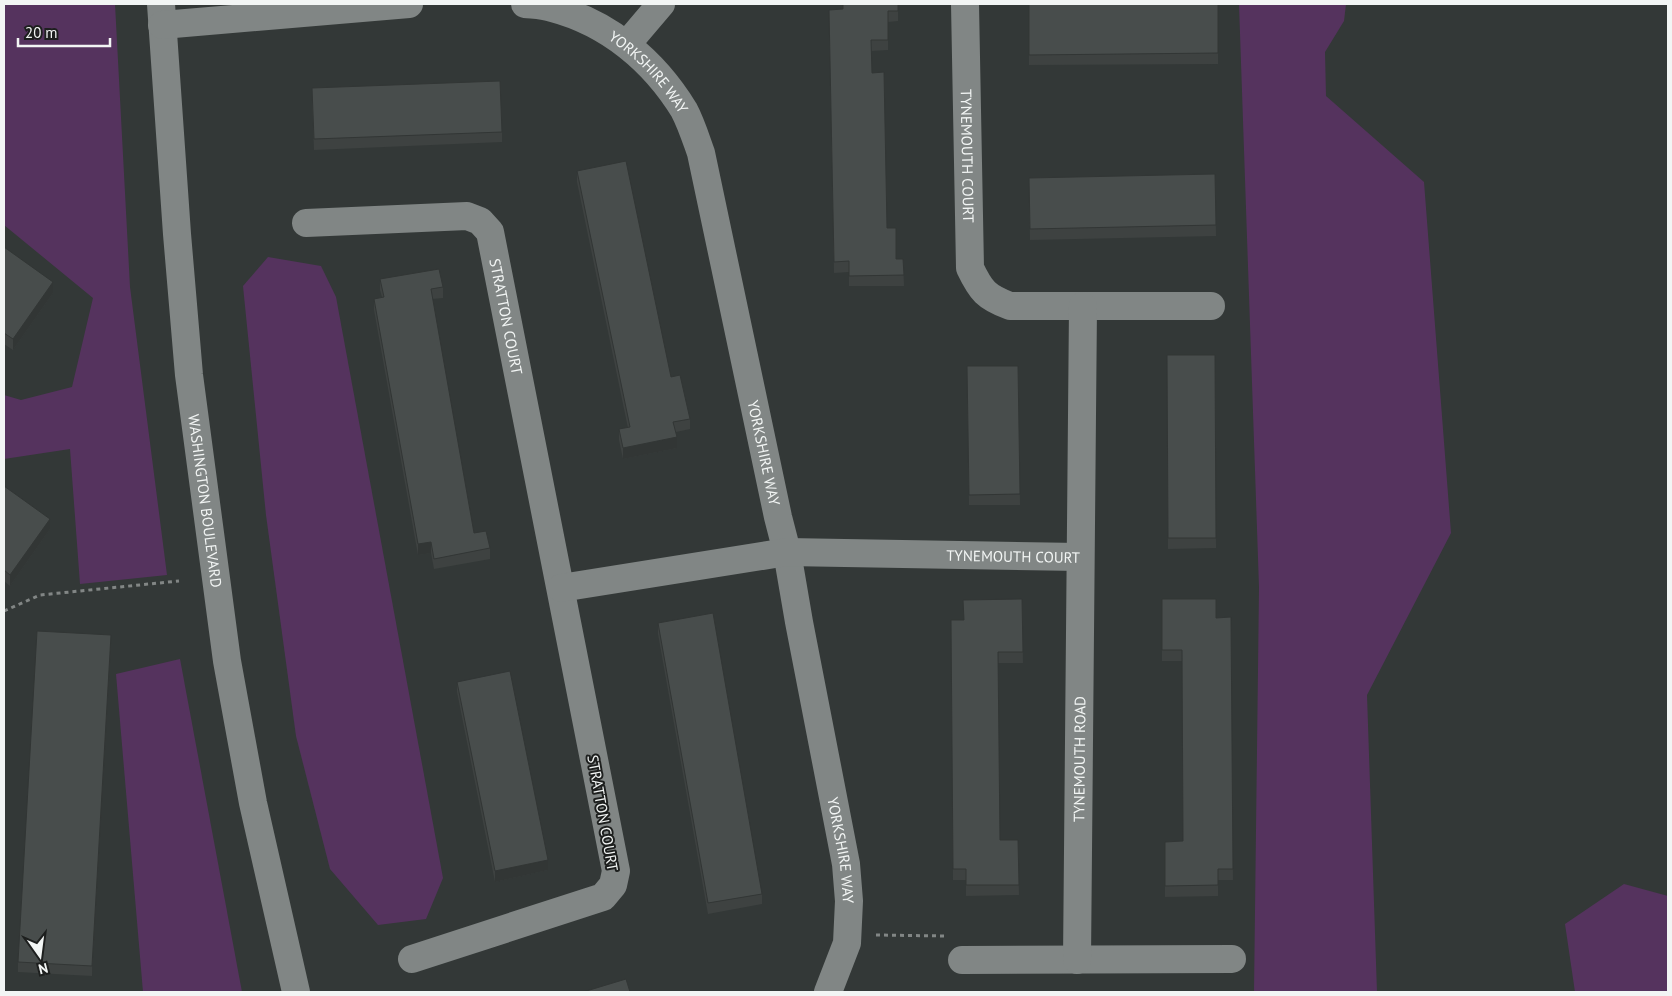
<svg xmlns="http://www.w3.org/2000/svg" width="1672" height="996" font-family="'PT Sans',sans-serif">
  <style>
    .green { fill: #55335e }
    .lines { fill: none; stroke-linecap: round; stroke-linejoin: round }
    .path { stroke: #828685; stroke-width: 3; stroke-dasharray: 4 4; stroke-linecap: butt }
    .minor { stroke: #818685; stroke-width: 28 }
    .wall { fill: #3e4241 }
    .shaded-wall { fill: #323635 }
    .building { fill: #484d4c; stroke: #323635 }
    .labels { text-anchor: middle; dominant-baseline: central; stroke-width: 4; stroke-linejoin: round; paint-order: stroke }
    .street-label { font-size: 15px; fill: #f2f5f4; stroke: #1d1f1e }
  </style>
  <rect width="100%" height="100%" fill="#333837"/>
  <g class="green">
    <path d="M4,4H115L130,287L167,575L80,584L70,449L4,459V395L21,400L72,387L93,298L4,225Z"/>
    <path d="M1239,4H1346L1344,21L1325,52L1326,96L1424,182L1451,533L1367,695L1377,992H1254L1259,587Z"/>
    <path d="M268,257L321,266L336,297L443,878L426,919L378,925L330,869L296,736L266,515L243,286Z"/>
    <path d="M180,659L242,992H143L116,674Z"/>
    <path d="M1624,884L1668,896V992H1575L1565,924Z"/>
  </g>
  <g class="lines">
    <g class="path">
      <path d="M4,611L40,595L179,581"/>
      <path d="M876,935L945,936"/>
    </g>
    <g class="minor">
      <path id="s1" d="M161,4L177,234L189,375L227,661L253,803L296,992"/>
      <path id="s2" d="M525,4C534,5 543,5 552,8C609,23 654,61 684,110C691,123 696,139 701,153L778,517L787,552L799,622L846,864L849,901L847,943L828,992"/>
      <path id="s3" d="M965,4L970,268C981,291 986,297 1010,306H1211"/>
      <path d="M162,25L409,4"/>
      <path d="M627,44L661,4"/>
      <path id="s4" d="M306,223L467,216L480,221L490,232L616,871L613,885L603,897L412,959"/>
      <path id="s5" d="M561,588L787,552L1080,557"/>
      <path d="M962,960L1232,959"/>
      <path id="s6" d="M1077,960L1083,306"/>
    </g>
  </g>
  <g class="wall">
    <path d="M898,4V21L888,22V50L871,51L872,73L887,228L896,259H903L904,286H849V272L834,273L829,10Z"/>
    <path d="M1029,4H1218V64L1029,65Z"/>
    <path d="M312,99L502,132V142L314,150Z"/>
    <path d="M577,171L690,419V429L676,432L677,448L623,459L619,440V429L628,428L577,182Z"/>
    <path d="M1215,174L1216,236L1030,240L1029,178Z"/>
    <path d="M4,247L53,293L13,350L4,344Z"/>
    <path d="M380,279L443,287V298L432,299L474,533L490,548V559L434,569L431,553L418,555L374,310V299L382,297L380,290Z"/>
    <path d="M1167,355H1215L1216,548L1168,549Z"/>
    <path d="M967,366H1018L1020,505H969Z"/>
    <path d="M4,486L50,529L10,586L4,581Z"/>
    <path d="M1022,599L1023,663H998L1000,840H1018L1019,895L966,896V880H953L951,620H964Z"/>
    <path d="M1162,599L1216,618L1231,617L1233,880H1218V896L1165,897V842L1183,841L1182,661H1162Z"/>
    <path d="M658,623L762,894V904L708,914L658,634Z"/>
    <path d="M111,646L92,976L18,972V962Z"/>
    <path d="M457,682L548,870L495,882L457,692Z"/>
  </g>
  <g class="shaded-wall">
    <path d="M53,282V293L13,350V339Z"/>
    <path d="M677,437V448L623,459V448Z"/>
    <path d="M50,519V529L10,586V575Z"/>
    <path d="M431,542V553L418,555V544Z"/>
    <path d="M111,635V646L92,976V966Z"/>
    <path d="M548,860V870L495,882V871Z"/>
  </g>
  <g class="building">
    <path d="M843,4H898V11H888V40H871L872,73L884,72L887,228H896V259H903L904,275L849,276V261L834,262L829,10L843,9Z"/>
    <path d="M1029,4H1218V53L1029,55Z"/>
    <path d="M500,81L502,132L314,139L312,88Z"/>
    <path d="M626,161L671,377L680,375L690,419L673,422L677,437L623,448L619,429L630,427L577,171Z"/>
    <path d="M1215,174L1216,225L1030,229L1029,178Z"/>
    <path d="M4,247L53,282L13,339L4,333Z"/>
    <path d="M439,269L443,287L431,289L474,533L486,531L490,548L434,559L431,542L418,544L374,299L384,297L380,279Z"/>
    <path d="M1167,355H1215L1216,538H1168Z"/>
    <path d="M967,366H1018L1020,494L969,495Z"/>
    <path d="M4,486L50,519L10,575L4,570Z"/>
    <path d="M1022,599L1023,652H998L1000,840H1018L1019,885H966V869H953L951,620H964L963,600Z"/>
    <path d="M1162,599H1216V618L1231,617L1233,869H1218V885L1165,886V842L1183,841L1182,650H1162Z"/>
    <path d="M713,613L762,894L708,903L658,623Z"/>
    <path d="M37,631L111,635L92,966L18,962Z"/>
    <path d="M510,671L548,860L495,871L457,682Z"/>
    <path d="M626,979L630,992H583Z"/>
  </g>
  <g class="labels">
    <g class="street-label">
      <text stroke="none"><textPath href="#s2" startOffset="146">YORKSHIRE WAY</textPath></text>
      <text stroke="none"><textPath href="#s3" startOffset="152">TYNEMOUTH COURT</textPath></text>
      <text stroke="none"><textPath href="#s4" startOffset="276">STRATTON COURT</textPath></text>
      <text stroke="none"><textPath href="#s2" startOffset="551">YORKSHIRE WAY</textPath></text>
      <text stroke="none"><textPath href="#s1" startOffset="499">WASHINGTON BOULEVARD</textPath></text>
      <text stroke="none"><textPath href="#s5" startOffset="455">TYNEMOUTH COURT</textPath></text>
      <text stroke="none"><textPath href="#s6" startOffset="201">TYNEMOUTH ROAD</textPath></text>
      <text transform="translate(603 813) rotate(80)">STRATTON COURT</text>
      <text stroke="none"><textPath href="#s2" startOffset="956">YORKSHIRE WAY</textPath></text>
    </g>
  </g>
  <rect width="1672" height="996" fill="none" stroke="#f2f5f4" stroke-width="10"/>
  <g transform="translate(40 956) rotate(166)" stroke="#1d1f1e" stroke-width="4" paint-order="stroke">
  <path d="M0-4L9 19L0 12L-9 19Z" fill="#f2f5f4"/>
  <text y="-8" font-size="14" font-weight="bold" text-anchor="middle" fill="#f2f5f4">N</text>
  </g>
  <path d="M18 38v8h92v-8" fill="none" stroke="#f2f5f4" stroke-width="2.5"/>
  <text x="25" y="38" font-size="15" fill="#f2f5f4" stroke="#1d1f1e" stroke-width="4" paint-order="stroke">20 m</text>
</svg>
